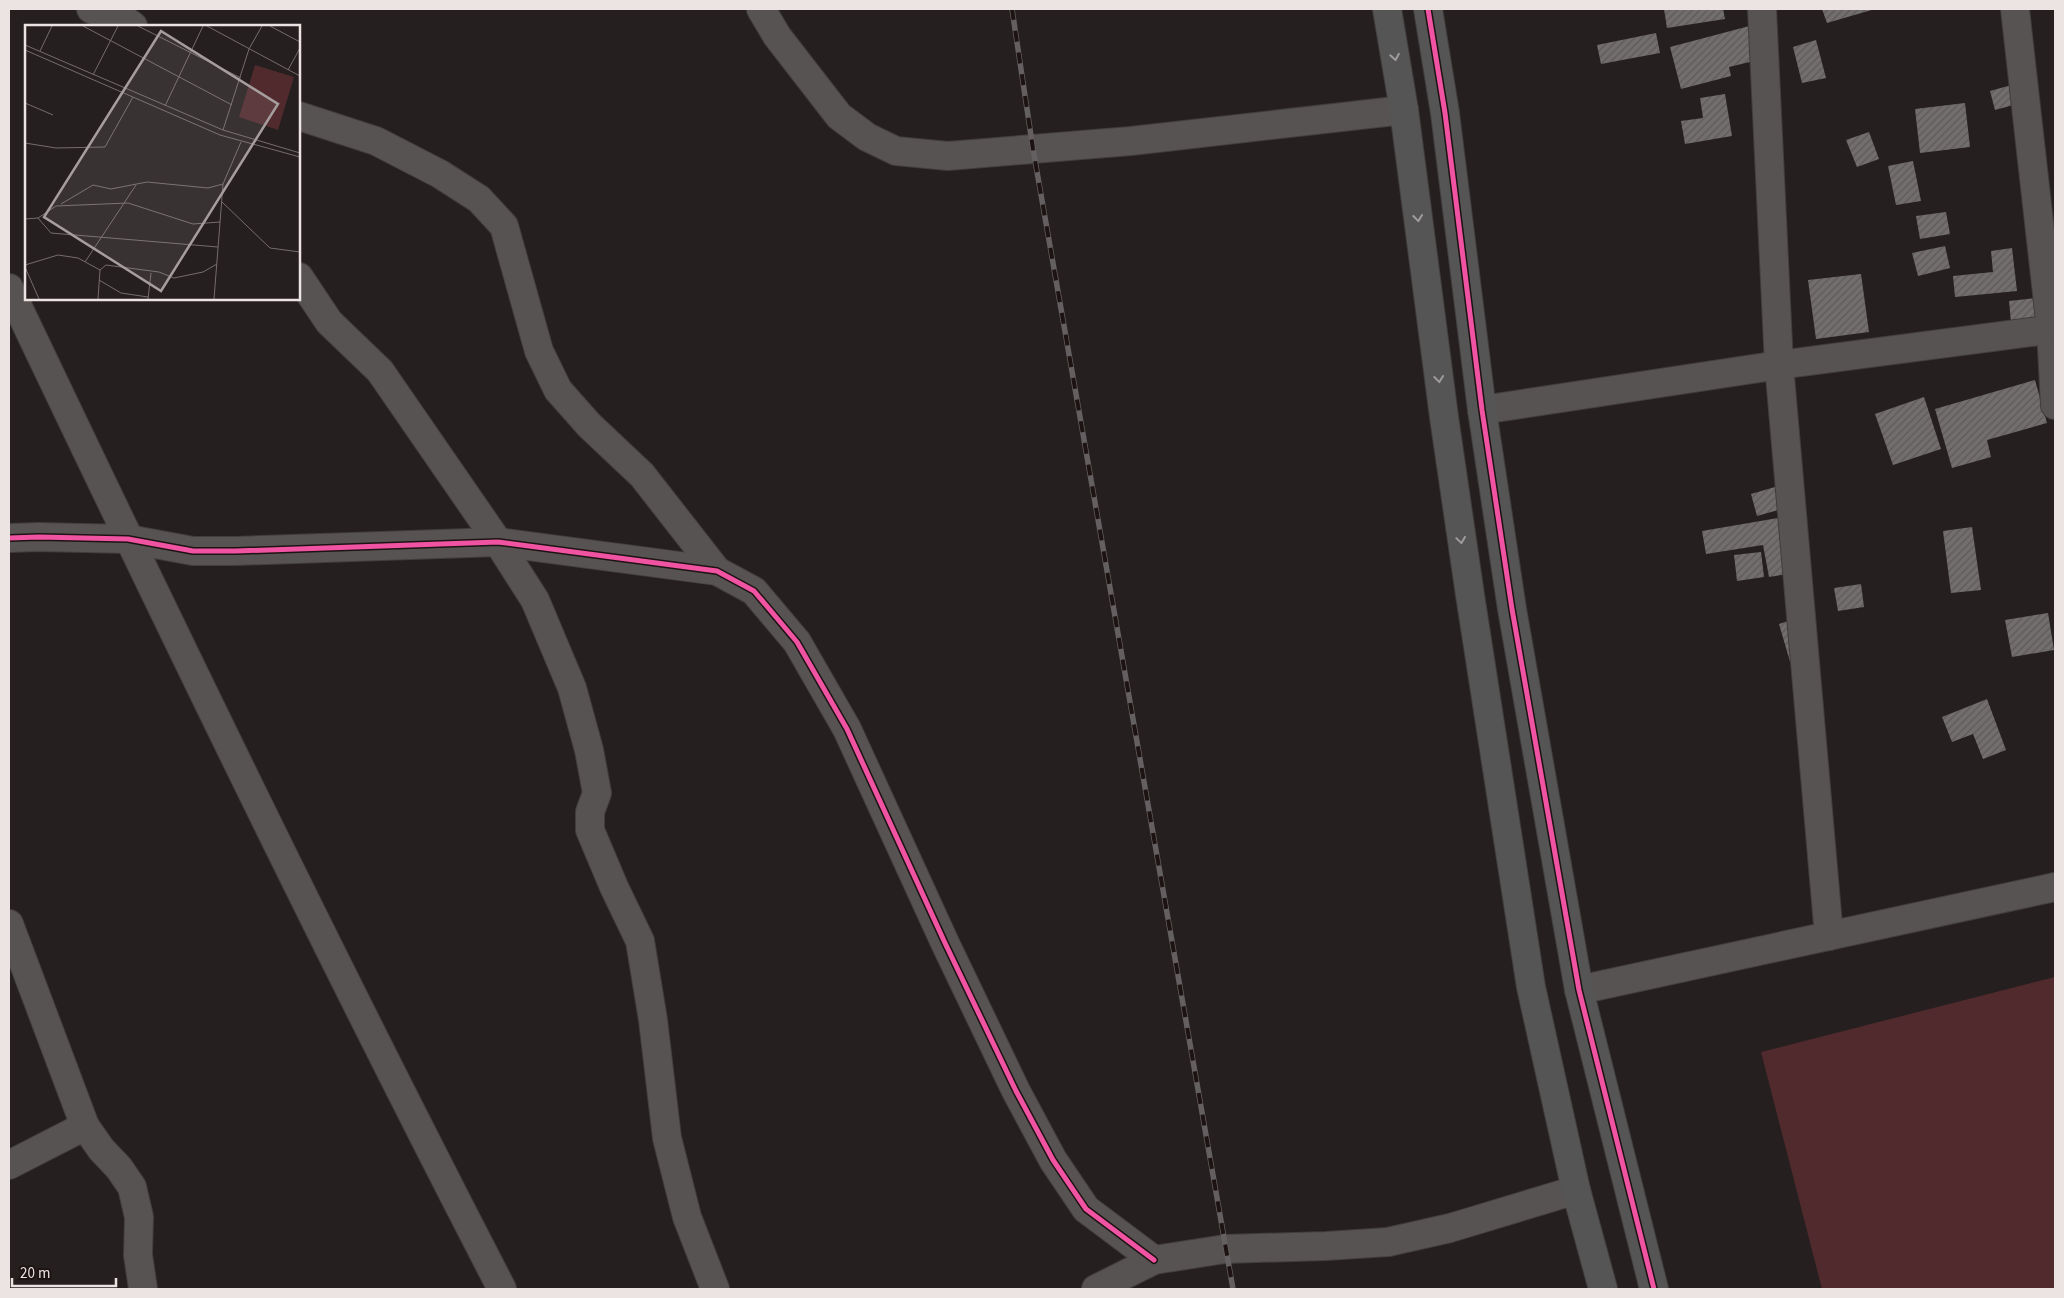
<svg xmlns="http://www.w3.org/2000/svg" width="2064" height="1298" font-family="'Source Sans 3',sans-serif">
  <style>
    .pitch { fill: #512a2d }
    .building { fill: url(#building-hatch) }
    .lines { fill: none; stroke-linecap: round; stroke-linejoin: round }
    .street-casing { stroke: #423d3d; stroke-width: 30 }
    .secondary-casing { stroke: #423d3d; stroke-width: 30 }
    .street { stroke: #585353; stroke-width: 28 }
    .secondary { stroke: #555556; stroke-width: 28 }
    .rail-casing { stroke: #645f60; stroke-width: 5.5 }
    .rail { stroke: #1e1313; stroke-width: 4; stroke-dasharray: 11; stroke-linecap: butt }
    .cycleway-casing { stroke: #1e1313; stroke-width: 8 }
    .cycleway { stroke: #f153a3; stroke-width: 5 }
    .oneway { stroke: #a09c9c }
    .inset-road { fill: none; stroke: #756d6d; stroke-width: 1 }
    .view { fill: #a69e9e; fill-opacity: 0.15; stroke: #a69e9e; stroke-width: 2.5 }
    .inset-edge { fill: none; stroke: #ece3e3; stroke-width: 2.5 }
  </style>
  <defs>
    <pattern id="building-hatch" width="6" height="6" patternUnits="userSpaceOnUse" patternTransform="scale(1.25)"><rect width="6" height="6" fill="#736e6e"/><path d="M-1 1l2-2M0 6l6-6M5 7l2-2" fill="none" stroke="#5d5959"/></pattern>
  </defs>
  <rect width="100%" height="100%" fill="#251f1f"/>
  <path class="pitch" d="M2055,977V1289H1822L1761,1052Z"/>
  <g class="building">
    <path d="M1664,9H1723L1725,19L1667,28Z"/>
    <path d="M1822,9H1875L1827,23Z"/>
    <path d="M1757,24L1766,58L1729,67L1731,76L1681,89L1670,47Z"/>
    <path d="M1656,33L1660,53L1601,64L1597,45Z"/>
    <path d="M1816,40L1826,78L1802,83L1793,47Z"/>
    <path d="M2015,84L2021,103L1995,110L1990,91Z"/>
    <path d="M1725,94L1732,136L1685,144L1681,121L1703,118L1700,98Z"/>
    <path d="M1965,103L1970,147L1920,153L1915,109Z"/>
    <path d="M1869,132L1879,159L1857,167L1846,140Z"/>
    <path d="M1913,161L1921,201L1896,205L1888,166Z"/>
    <path d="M1946,212L1950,234L1920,239L1916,216Z"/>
    <path d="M1945,246L1950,268L1918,276L1912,253Z"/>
    <path d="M2012,248L2017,291L1955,297L1953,276L1993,272L1991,251Z"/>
    <path d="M1861,274L1869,332L1816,339L1808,280Z"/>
    <path d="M2036,298L2038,319L2011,322L2009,301Z"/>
    <path d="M2035,380L2047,423L1987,440L1991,457L1952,468L1935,409Z"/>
    <path d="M1924,397L1941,449L1893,465L1875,414Z"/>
    <path d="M1775,487L1782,509L1757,516L1751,494Z"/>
    <path d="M1778,518L1788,574L1769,577L1763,545L1706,554L1702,531Z"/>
    <path d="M1972,527L1981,590L1951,593L1943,531Z"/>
    <path d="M1761,552L1764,577L1737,581L1734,555Z"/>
    <path d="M1861,584L1864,607L1838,611L1834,588Z"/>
    <path d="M2048,613L2054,650L2012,657L2005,620Z"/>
    <path d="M1800,617L1812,659L1791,665L1779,624Z"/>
    <path d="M1987,699L2006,750L1983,759L1973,734L1952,742L1942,717Z"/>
  </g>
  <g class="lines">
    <defs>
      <g id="street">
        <path d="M91,9L129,23L133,26"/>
        <path d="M761,9L777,36L839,116L867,137L896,151L948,156L1033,149L1131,141L1404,110"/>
        <path d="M1762,9L1779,365L1829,936"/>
        <path d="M2015,9L2051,329L2055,405"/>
        <path d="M299,116L376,141L440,174L479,199L504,226L539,351L558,390L589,425L642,475L717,571"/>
        <path d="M299,277L329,322L380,371L498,542L535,600L572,688L589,750L597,793L590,812V830L614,887L640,941L653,1020L667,1138L687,1217L715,1289"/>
        <path d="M9,288C169,624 331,959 502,1289"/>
        <path d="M1482,410L1779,365L2055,329"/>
        <path d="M9,538L39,537L128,539L193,551H236L498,542L717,571L754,591L797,642L847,729L945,943L1016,1091L1053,1160L1086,1209L1154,1260"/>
        <path d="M9,924L85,1126L101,1149L119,1168L132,1187L139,1217L138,1255L143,1289"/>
        <path d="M1579,990L2055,887"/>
        <path d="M9,1165L85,1126"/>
        <path d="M1096,1289L1154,1260L1225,1249L1326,1246L1388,1242L1450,1228L1576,1190"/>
      </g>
      <g id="secondary">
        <path d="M1387,9L1404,110L1444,417L1470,595L1531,987L1576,1190L1603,1289"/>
        <path d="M1428,9L1445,113L1482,410L1512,609L1579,990L1654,1289"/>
      </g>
    </defs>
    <use href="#street" class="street-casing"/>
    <use href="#secondary" class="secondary-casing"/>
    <use href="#street" class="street"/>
    <use href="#secondary" class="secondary"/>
    <defs>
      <path id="rail" d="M1012,9L1033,149L1233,1289"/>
    </defs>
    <use href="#rail" class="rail-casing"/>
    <use href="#rail" class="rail"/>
    <defs>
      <g id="cycleway">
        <path d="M1428,9L1445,113L1482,410L1512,609L1579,990L1654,1289"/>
        <path d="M9,538L39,537L128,539L193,551H236L498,542L717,571L754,591L797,642L847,729L945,943L1016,1091L1053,1160L1086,1209L1154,1260"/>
      </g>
    </defs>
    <use href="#cycleway" class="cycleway-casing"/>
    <use href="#cycleway" class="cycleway"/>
  </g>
  <defs><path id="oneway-chevron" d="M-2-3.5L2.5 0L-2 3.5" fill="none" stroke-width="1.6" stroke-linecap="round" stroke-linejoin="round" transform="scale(1.25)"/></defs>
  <g class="oneway">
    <use href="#oneway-chevron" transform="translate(1395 57) rotate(80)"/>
    <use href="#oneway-chevron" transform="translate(1418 218) rotate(83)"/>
    <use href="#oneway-chevron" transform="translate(1439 379) rotate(83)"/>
    <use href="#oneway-chevron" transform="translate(1461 540) rotate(82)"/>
  </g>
  <g transform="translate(25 25)">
    <rect width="275" height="275" fill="#251f1f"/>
    <path d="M230,40L269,52L253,105L214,92Z" fill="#512a2d"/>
    <path class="inset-road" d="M58,1L207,80M113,1L216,53M182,1L275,51M245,1L275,17M0,20L198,105L275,128M0,25L195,110L275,132M15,26L27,1M263,45L275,23M68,50L93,1M0,78L28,90M140,81L178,1M198,105L224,24L237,1M0,118L31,123L80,122L108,72M197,177L245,223L275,227M36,179L68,160L86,164L122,157L183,163L198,159M13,193L26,208L193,222M0,194L13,193L31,181L103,178L168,199L195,197M60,237L111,160M0,240L33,230L53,233L75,245M0,242L14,274M74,255L96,268L123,272M73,274L75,245L81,240L134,247L149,253L178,247L192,239M123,274L126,248M189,274L198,159L216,117"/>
    <path class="view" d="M136,6L253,79L136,266L19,192Z"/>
    <rect width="275" height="275" class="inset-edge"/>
  </g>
  <rect width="2064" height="1298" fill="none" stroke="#ece3e3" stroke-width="20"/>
  <path d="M12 1278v8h104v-8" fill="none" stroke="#ece3e3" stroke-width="2.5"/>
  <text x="20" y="1278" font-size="15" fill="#ece3e3" stroke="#1e1313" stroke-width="4" paint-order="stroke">20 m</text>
</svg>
